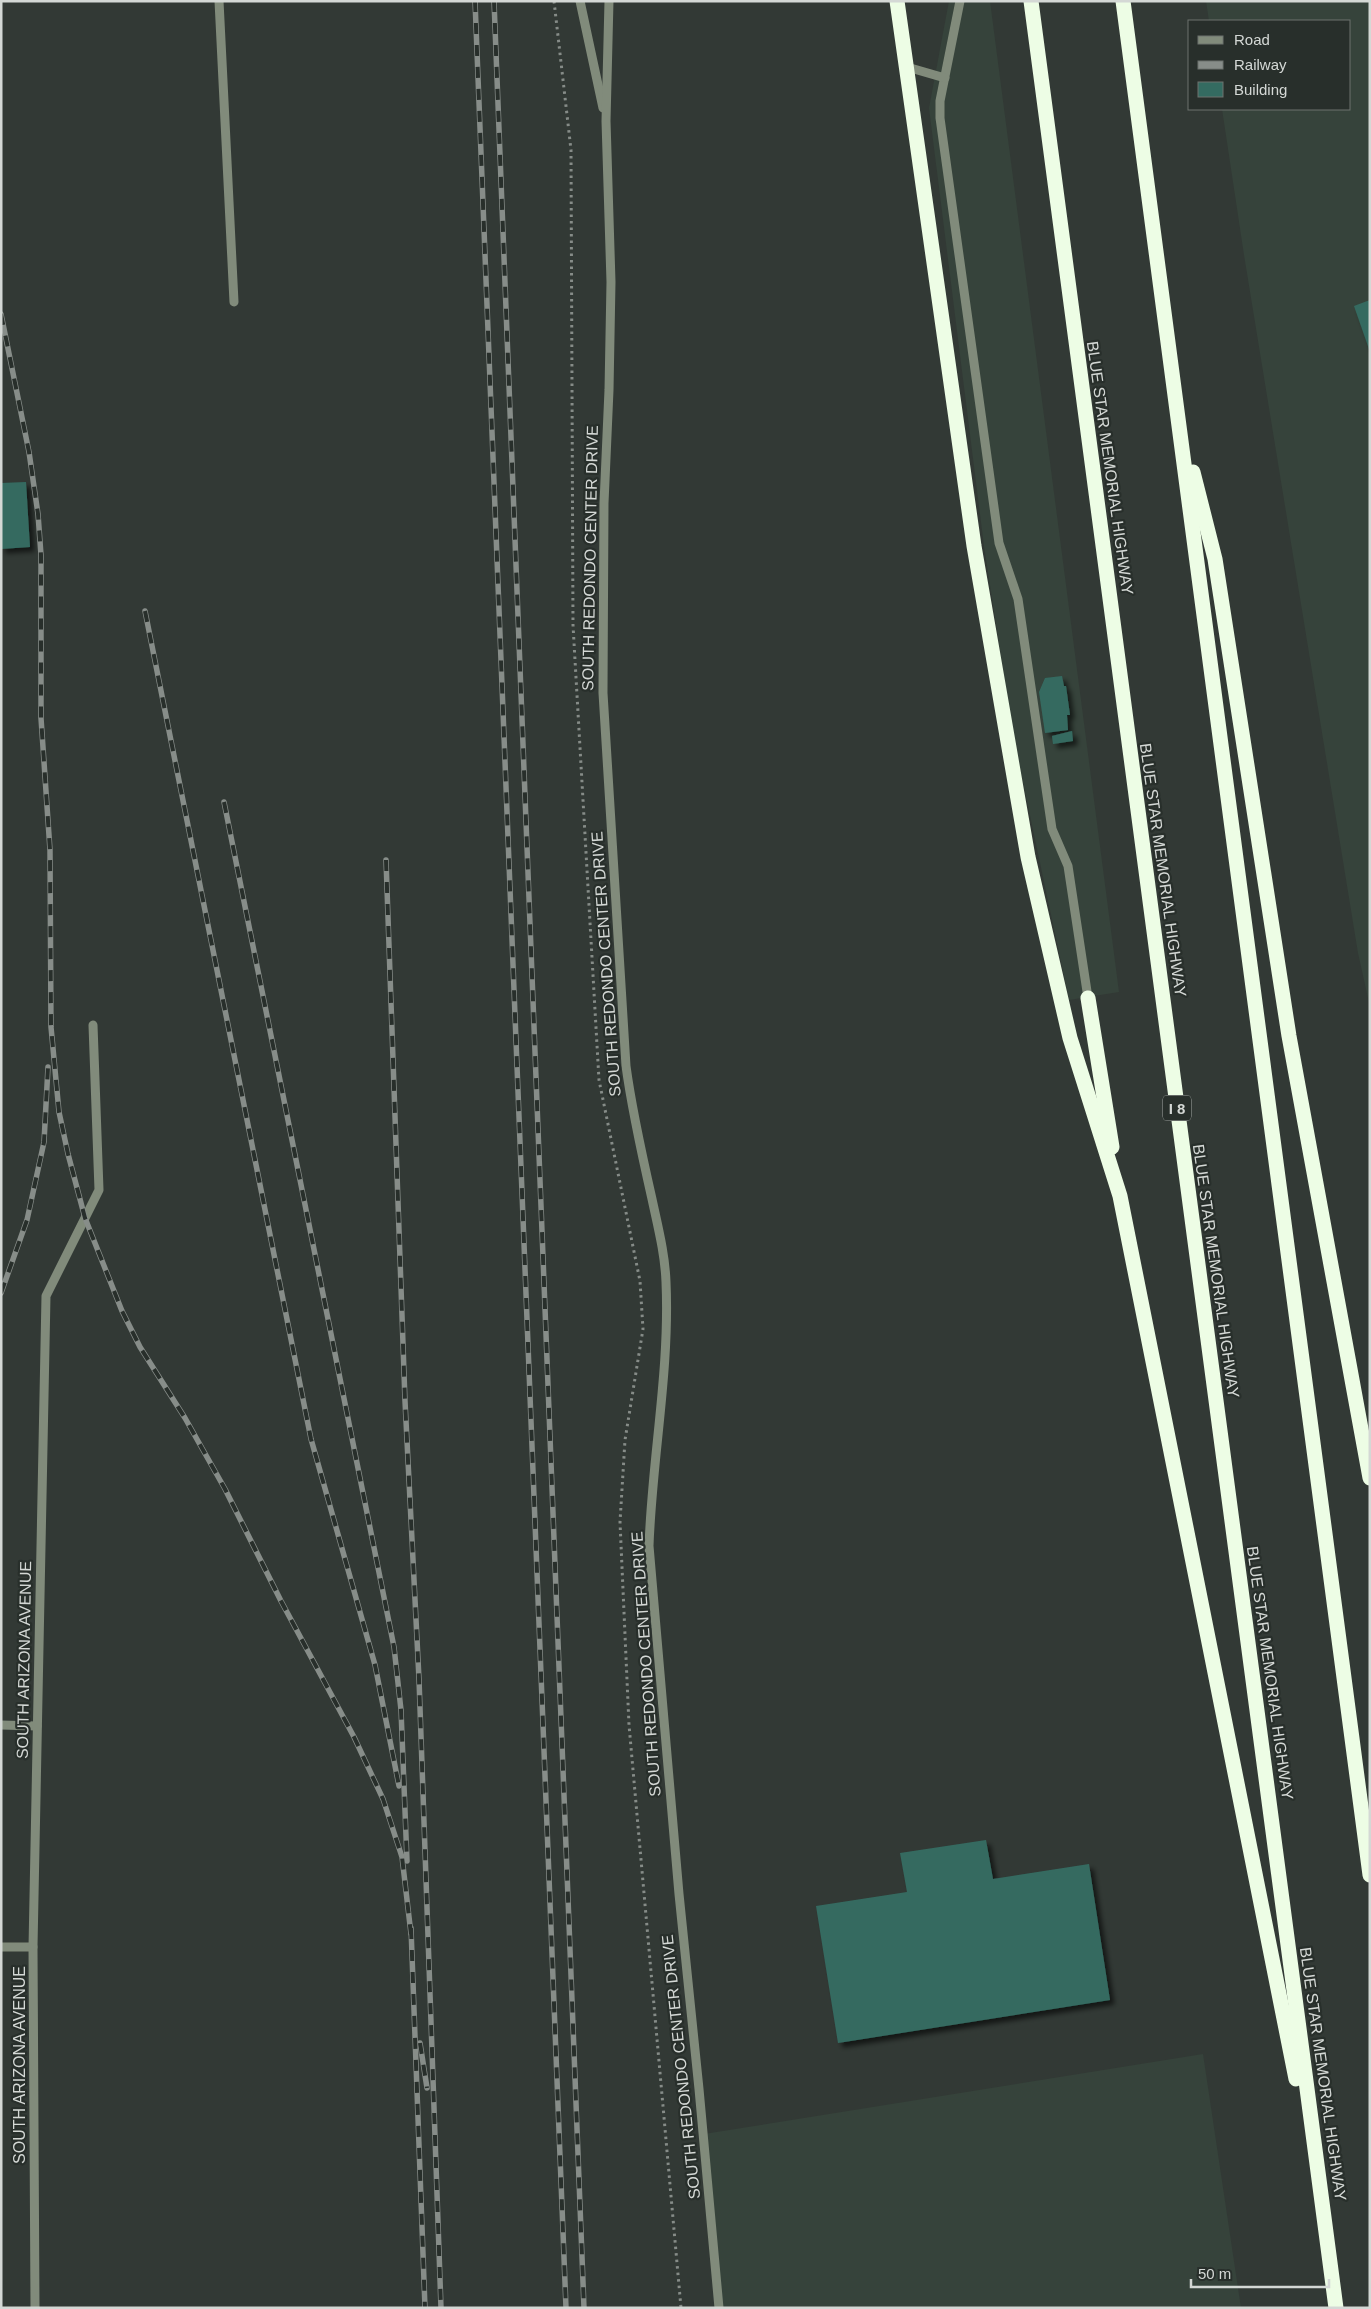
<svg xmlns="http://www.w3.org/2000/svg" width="1371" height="2309" font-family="Helvetica,sans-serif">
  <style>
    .built { fill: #36433b }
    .building { fill: #346b61; filter: url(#shadow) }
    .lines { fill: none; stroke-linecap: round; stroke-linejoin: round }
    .path { stroke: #868c88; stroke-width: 3; stroke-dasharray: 2.5 4; stroke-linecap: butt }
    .minor { stroke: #818b7b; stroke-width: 9 }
    .highway { stroke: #edfde5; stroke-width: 15 }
    .rail-casing { stroke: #878d89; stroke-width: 5.5 }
    .rail { stroke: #282f2b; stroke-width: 4; stroke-dasharray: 11; stroke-linecap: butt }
    .labels { text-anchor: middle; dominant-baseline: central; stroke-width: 4.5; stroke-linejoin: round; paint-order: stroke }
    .shield { fill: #282f2b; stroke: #a0a5a2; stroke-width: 1 }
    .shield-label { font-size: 15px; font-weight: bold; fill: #d4d8d5 }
    .street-label { font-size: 16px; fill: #d4d8d5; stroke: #282f2b }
  </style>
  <defs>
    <filter id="shadow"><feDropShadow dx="4.5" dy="4.5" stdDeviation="2.5" flood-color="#0009"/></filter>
  </defs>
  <rect width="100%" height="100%" fill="#323935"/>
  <g class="built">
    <path d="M949,1H990L1119,992L1069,1000L1013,735L984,546L929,108Z"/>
    <path d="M1206,1H1370V1007L1358,953L1244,255L1222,109H1350V21H1209Z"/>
    <path d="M1203,2054L1241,2308H719L704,2134Z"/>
  </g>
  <g class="building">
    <path d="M1370,300V349H1369L1354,306Z"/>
    <path d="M26,482L30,547L1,549V483Z"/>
    <path d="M1062,676L1064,686H1066L1070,715H1067L1068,730L1045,733L1039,692L1045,678Z"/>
    <path d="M1072,731L1073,741L1053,744L1052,736Z"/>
    <path d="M986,1840L993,1879L1089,1864L1110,2000L838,2043L816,1906L907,1892L900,1853Z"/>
  </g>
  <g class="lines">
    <path class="path" d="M554,1L571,150L573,625L599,1080L640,1281L643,1329L625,1440L620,1522L629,1725L681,2308"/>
    <g class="minor">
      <path d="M219,1L234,302"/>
      <path d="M580,1L603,108"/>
      <path d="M609,1L606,121L611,282L609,390L604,503L603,693L626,1066C632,1111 642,1155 652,1199C658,1227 665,1254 666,1282C670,1370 652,1458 649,1546L679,1894L699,2089L719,2308"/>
      <path d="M960,1L940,101V118L999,543L1018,599L1052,829L1068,866L1088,998"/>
      <path d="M907,67L945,78"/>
      <path d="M1,1725L37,1726"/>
      <path d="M1,1947H33"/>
      <path d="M35,2308L33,1947L46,1296L99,1190L93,1025"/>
    </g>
    <g class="highway">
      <path d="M897,1L974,546L1028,857L1070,1038L1120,1196L1296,2079"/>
      <path d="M1031,1L1336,2308"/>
      <path d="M1123,1L1370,1875"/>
      <path d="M1193,472L1215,559L1289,1036L1370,1478"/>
      <path d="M1088,998L1112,1147"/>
    </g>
    <defs>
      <g id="rail">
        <path d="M475,1L566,2308"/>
        <path d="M494,1L584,2308"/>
        <path d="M1,314L29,452L38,514L41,555V718L50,850L51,1027L59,1112L68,1154L85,1218L122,1311L140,1347L185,1418L225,1489L281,1601L354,1737L383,1799L402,1857L411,1934"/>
        <path d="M145,611L311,1439L375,1665L399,1786"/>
        <path d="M224,802L394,1647L401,1710L407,1861"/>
        <path d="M386,860L405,1401L419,1679L441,2308"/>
        <path d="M1,1293L27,1220L44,1142L48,1067"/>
        <path d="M411,1928L425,2308"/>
        <path d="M420,2043L427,2088"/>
      </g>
    </defs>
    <use href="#rail" class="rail-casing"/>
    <use href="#rail" class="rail"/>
  </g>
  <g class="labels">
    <rect class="shield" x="1163" y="1095.5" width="28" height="25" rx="4"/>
    <g class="shield-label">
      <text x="1177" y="1108">I 8</text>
    </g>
    <g class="street-label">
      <text transform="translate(1110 468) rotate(82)">BLUE STAR MEMORIAL HIGHWAY</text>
      <text transform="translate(590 558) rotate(-89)">SOUTH REDONDO CENTER DRIVE</text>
      <text transform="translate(1163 870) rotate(82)">BLUE STAR MEMORIAL HIGHWAY</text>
      <text transform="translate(606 964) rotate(-94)">SOUTH REDONDO CENTER DRIVE</text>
      <text transform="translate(1216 1271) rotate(82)">BLUE STAR MEMORIAL HIGHWAY</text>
      <text transform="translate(24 1660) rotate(-89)">SOUTH ARIZONA AVENUE</text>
      <text transform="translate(646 1664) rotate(-94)">SOUTH REDONDO CENTER DRIVE</text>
      <text transform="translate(1270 1673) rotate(82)">BLUE STAR MEMORIAL HIGHWAY</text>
      <text transform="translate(19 2065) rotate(-90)">SOUTH ARIZONA AVENUE</text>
      <text transform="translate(681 2067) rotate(-96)">SOUTH REDONDO CENTER DRIVE</text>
      <text transform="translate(1323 2074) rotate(82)">BLUE STAR MEMORIAL HIGHWAY</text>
    </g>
  </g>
  <rect width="1371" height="2309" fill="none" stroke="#d4d8d5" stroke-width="5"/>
  <rect x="1188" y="20" width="162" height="90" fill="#282f2b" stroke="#6d736f"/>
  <rect x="1198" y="36" width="25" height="8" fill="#818b7b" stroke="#6d736f"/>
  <text x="1234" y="45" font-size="15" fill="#d4d8d5">Road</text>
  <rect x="1198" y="61" width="25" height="8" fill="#878d89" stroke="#6d736f"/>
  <text x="1234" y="70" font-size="15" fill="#d4d8d5">Railway</text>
  <rect x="1198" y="82" width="25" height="15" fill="#346b61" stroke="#6d736f"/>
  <text x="1234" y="95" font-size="15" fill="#d4d8d5">Building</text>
  <path d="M1191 2279v8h138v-8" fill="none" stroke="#d4d8d5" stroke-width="2.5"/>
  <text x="1198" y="2279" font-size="15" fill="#d4d8d5" stroke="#282f2b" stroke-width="4" paint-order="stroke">50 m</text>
</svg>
